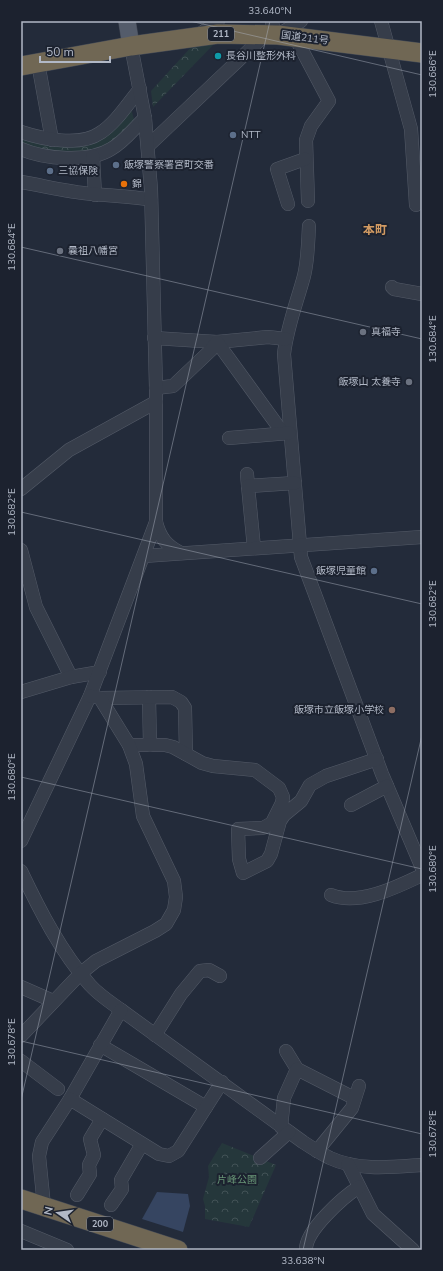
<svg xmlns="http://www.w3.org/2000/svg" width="443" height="1271" font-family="'Nunito Sans','Noto Sans JP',sans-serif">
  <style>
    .forest { fill: url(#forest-crowns) }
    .water { fill: #364561 }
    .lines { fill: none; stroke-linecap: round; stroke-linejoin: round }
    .minor-casing { stroke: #545b68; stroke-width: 14 }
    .major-casing { stroke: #404653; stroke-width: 18 }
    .highway-casing { stroke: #414855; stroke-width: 20 }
    .minor { stroke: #363d4a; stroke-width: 13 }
    .major { stroke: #545c6b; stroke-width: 17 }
    .highway { stroke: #706754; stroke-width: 19 }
    .ticks { fill: none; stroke: #b1b8c6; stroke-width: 1; stroke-opacity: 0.45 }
    .culture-dot { fill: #0f9aa8; stroke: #1c222f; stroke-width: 1.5 }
    .service-dot { fill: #5c6f8a; stroke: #1c222f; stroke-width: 1.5 }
    .food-dot { fill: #e8710a; stroke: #1c222f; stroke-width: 1.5 }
    .worship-dot { fill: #6b7280; stroke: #1c222f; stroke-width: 1.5 }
    .education-dot { fill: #8d6e63; stroke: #1c222f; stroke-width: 1.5 }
    .labels { text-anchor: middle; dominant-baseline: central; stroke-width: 4; stroke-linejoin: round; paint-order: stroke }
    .shield { fill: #1c222f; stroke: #848b99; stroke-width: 1 }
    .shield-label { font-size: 9px; font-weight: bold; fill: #b1b8c6 }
    .street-label { font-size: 10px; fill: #b1b8c6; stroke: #1c222f }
    .poi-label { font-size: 10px; fill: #b1b8c6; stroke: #1c222f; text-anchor: start }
    .park-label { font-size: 10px; fill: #699777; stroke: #1c222f }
    .quarter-label { font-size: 12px; font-weight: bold; fill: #d19a62; stroke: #1c222f }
    .neatline { fill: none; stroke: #b1b8c6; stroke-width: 1.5 }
    .ticks-label { font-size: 10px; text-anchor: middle; fill: #b1b8c6 }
  </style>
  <defs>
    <pattern id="forest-crowns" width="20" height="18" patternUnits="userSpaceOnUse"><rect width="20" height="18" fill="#25373b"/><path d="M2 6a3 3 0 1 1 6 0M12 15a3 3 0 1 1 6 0" fill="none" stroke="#425256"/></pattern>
  </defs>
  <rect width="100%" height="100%" fill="#232b3a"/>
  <g class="forest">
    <path d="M214,44L153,107L151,91L193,45Z"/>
    <path d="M130,105L135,123L109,147L67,154L21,146V134L90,141Z"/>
    <path d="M222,1143L276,1165L249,1227L205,1219V1206L203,1199L209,1177L208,1166Z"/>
  </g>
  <path class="water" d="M157,1192L188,1194L190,1206L183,1232L142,1219Z"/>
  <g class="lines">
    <defs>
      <g id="minor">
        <path d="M272,21L274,35"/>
        <path d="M381,21L411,129L416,205"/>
        <path d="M199,35L218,21"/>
        <path d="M278,35L301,21"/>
        <path d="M295,37L329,101L311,126L306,140L308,201"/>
        <path d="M38,63L52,140"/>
        <path d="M21,132C42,139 80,147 100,133C116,123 128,103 140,89"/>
        <path d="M148,146L265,35"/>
        <path d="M21,149C44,159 89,163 111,149C124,142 134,128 145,118"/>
        <path d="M93,156L95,195"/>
        <path d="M21,182C45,186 68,192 92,194C112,196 131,196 151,200"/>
        <path d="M288,204L277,169L305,159"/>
        <path d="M309,226C308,243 308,260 304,276C297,302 287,327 284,354L301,557L382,774L422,868"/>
        <path d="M392,287L394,289L422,294"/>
        <path d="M154,338L217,342L268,337L286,339"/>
        <path d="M156,388L173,386L211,350L217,342L283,433"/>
        <path d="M229,438L289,433"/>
        <path d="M247,474L248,486"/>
        <path d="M21,489L69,450L156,402"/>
        <path d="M156,522C160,538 167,546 181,553"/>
        <path d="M254,548L248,486L295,483"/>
        <path d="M21,550L36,607L71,677"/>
        <path d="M144,556L422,537"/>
        <path d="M21,692L71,677L100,672"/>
        <path d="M149,697L150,745"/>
        <path d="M100,698L172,697L181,702L185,708L186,754"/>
        <path d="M129,745H165L173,747L202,763L213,766L255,770L279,788L283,797L282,803L272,823L263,828L238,829L239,859L243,873L267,861L271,854L280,821L284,815L301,801L310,785L326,776L377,759"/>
        <path d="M351,805L387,786"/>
        <path d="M21,841L90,696L156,522V388L151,189L145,118L131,46"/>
        <path d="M21,871C40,911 61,952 90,985C99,995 110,1002 121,1010L303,1142C312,1148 320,1153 330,1158C358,1171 392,1167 422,1165"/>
        <path d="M331,895C359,906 397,887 422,875"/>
        <path d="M21,987L53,1001"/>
        <path d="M155,1035L181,994L200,971L209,970L220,976"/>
        <path d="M21,1036L81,973L96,961L155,931L166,924L174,910L176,897L174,881L143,816L136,764L129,745L100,698L90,696"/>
        <path d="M100,1045L206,1107"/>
        <path d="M286,1051L297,1069"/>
        <path d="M21,1061L58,1089"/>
        <path d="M70,1099L121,1010"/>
        <path d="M281,1127L284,1098L297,1069L350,1096"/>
        <path d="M317,1151L352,1108L359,1086"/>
        <path d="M260,1158L289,1132"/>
        <path d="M348,1164L373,1214L413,1250"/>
        <path d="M77,1195L90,1174L89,1165L94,1155L90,1139L102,1119"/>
        <path d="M111,1205L122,1189L121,1180L142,1144"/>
        <path d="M44,1206L39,1156L42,1142L70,1099L159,1154L169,1156L178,1151L222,1082"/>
        <path d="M21,1231L67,1250"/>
        <path d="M306,1250C305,1231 343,1197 359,1187"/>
      </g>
      <path id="major" d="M127,21L131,46"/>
      <g id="highway">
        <path d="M21,66L131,46L218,34L278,35L422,53"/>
        <path d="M21,1199L178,1250"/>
      </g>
    </defs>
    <use href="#minor" class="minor-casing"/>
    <use href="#major" class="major-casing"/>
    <use href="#highway" class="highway-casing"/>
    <use href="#minor" class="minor"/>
    <use href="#major" class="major"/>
    <use href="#highway" class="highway"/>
  </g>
  <path class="ticks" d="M190,21L422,75M21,247L422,339M21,512L422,604M21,777L422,869M21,1041L422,1134M21,1100L270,21M303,1250L422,735"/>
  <circle class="culture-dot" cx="218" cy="56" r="4"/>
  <g class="service-dot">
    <circle cx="233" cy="135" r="4"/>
    <circle cx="116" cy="165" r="4"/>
    <circle cx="50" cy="171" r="4"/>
    <circle cx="374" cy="571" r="4"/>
  </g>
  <circle class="food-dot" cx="124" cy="184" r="4"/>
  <g class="worship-dot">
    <circle cx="60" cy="251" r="4"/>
    <circle cx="363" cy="332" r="4"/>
    <circle cx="409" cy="382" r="4"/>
  </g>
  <circle class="education-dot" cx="392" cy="710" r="4"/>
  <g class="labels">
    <g class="shield">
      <rect x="208" y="27" width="26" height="14" rx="3"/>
      <rect x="87" y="1217" width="26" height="14" rx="3"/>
    </g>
    <g class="shield-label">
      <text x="221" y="34">211</text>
      <text x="100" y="1224">200</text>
    </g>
    <g class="street-label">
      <text transform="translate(305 38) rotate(7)">国道211号</text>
    </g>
    <g class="poi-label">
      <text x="226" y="56">長谷川整形外科</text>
      <text x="241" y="135">NTT</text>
      <text x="124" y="165">飯塚警察署宮町交番</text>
      <text x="58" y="171">三協保険</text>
      <text x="132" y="184">錦</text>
      <text x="68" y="251">曩祖八幡宮</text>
      <text x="371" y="332">真福寺</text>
      <text x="401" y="382" text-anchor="end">飯塚山 太養寺</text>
      <text x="366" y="571" text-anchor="end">飯塚児童館</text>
      <text x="384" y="710" text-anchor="end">飯塚市立飯塚小学校</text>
    </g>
    <g class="park-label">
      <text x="237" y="1180">片峰公園</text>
    </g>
    <g class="quarter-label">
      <text x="375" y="230">本町</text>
    </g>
  </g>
  <rect width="443" height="1271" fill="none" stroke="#1c222f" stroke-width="44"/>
  <g transform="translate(58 1213) rotate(283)" stroke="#1c222f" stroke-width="3" paint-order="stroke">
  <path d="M0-3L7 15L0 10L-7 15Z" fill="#b1b8c6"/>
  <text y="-6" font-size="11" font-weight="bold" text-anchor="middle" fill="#b1b8c6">N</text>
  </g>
  <path d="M40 56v6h70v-6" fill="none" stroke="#b1b8c6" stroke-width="2"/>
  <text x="46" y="56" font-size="12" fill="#b1b8c6" stroke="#1c222f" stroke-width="3" paint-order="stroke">50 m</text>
  <rect x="22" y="22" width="399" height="1227" class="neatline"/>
  <g class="ticks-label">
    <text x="270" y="14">33.640°N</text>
    <text transform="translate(432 74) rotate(-90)" y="4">130.686°E</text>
    <text transform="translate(11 247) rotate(-90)" y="4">130.684°E</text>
    <text transform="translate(432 339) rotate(-90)" y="4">130.684°E</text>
    <text transform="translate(11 512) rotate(-90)" y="4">130.682°E</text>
    <text transform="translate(432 604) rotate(-90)" y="4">130.682°E</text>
    <text transform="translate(11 777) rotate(-90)" y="4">130.680°E</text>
    <text transform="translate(432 869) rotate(-90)" y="4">130.680°E</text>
    <text transform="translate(11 1042) rotate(-90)" y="4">130.678°E</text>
    <text transform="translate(432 1134) rotate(-90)" y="4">130.678°E</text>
    <text x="303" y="1264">33.638°N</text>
  </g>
</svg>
